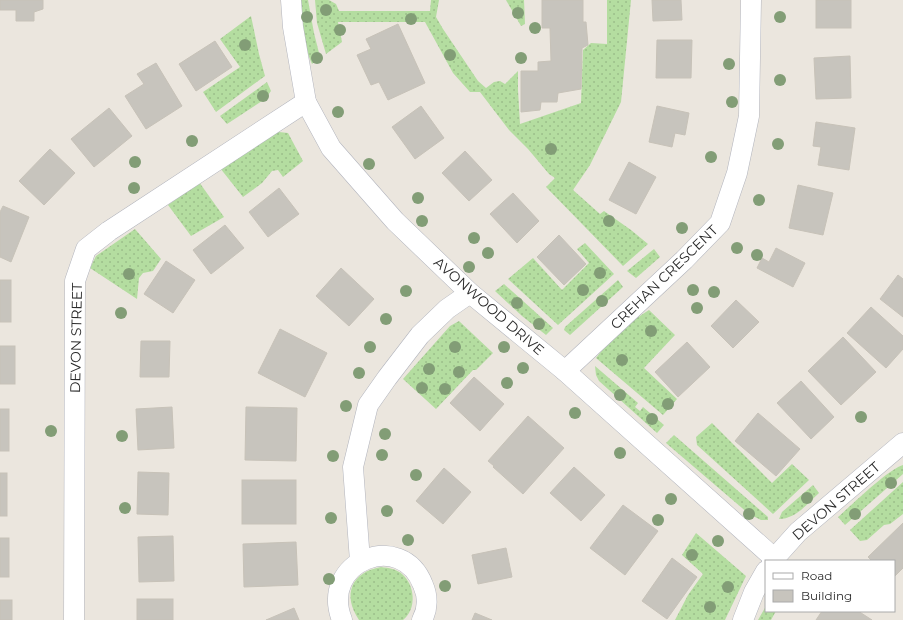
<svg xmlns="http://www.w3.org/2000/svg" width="903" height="620" font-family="Montserrat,sans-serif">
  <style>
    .grass { fill: url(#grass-dots) }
    .building { fill: #c7c4bd; stroke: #c7c2b8 }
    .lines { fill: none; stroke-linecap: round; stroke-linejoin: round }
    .street-casing { stroke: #b2b4bd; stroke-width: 21 }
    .street { stroke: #fff; stroke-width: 20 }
    .tree { fill: #829d76 }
    .labels { text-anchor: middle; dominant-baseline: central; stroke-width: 3; stroke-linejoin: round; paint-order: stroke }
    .street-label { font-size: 14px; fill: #2b2b2b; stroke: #fff }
  </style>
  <defs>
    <pattern id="grass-dots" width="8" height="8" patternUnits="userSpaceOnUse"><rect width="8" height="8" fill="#b4dda0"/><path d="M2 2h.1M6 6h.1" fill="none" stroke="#9bbe8a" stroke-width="1.8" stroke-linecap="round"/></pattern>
  </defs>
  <rect width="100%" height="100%" fill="#ebe6de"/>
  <g class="grass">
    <path d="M297,0H308L314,33L320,57L312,64C303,44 301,22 297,0Z"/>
    <path d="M315,0H329L336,4L339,11H430L431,0H439L436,17L443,29L478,81L486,88L494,82L500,81L505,84L518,71V90L520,124L581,103L583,50L591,43L607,44V0H631L621,102L590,165L573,190L600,214L604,211L631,230L648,244L623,266L546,187L555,178L549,174L528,149L509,130L480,92H470L453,73L425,22H338L342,42L326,54L317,23Z"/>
    <path d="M506,0H524L525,24L521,26Z"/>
    <path d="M251,16L259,54L265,76L216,112L203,92L240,67L220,39Z"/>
    <path d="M267,82L271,91L265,99L227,124L220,116Z"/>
    <path d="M279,132L288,133L303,161L283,177L278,170L272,171L262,183L243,197L220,168L269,133Z"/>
    <path d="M199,182L224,217L191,236L168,205Z"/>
    <path d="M135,229L161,259L153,271L143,273L139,278L137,299L90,268L96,256Z"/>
    <path d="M585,243L614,274L558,325L508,279L533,258L562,290L589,263L577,249Z"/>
    <path d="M654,249L660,257L636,278L627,271Z"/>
    <path d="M618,280L623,287L570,335L564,330L565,327Z"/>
    <path d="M504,284L553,328L546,335L522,316L495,291Z"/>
    <path d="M649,310L675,335L644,368L677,399L663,415L596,358C609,340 631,321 649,310Z"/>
    <path d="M459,321L493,353L476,370H473L436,409L403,379L450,326Z"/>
    <path d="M595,366L638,403L635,407L640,411L643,407L664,425L657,433L599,381L596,375Z"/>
    <path d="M712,423L772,483L792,464L809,480L773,514L697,445L696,437Z"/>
    <path d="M674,435L768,517V520H761L749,514L666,443Z"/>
    <path d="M903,465V474L845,525L838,517C852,505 887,470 903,465Z"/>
    <path d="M903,482V514L890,524L884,525L867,540L860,541L850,530Z"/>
    <path d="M813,485L819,493C808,503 796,519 779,519L782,512Z"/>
    <path d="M696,533L746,576L725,620H675L688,595L703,574L682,555Z"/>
    <path d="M381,567C389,568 396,569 402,574C415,585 417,609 403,620H359C342,595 351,572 381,567Z"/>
    <path d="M766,606V611H776L771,620H758Z"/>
  </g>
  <g class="building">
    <path d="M0,0H43V9L34,12V21H16V10H0Z"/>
    <path d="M542,0H583V22H586L588,45L582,48L581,89L558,93L557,102H541L540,110L521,112V71H538V62L551,61L550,28H542Z"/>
    <path d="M652,0H681L682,20L653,21Z"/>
    <rect x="816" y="0" width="35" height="28"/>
    <path d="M398,24L425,83L388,100L379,82L371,85L357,55L371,49L366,39Z"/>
    <path d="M657,40H692L691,78H656Z"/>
    <path d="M215,41L232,67L196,91L179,64Z"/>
    <path d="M850,56L851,98L816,99L814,58Z"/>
    <path d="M156,63L182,106L146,129L125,96L144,84L137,74Z"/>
    <path d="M421,106L444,138L415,159L392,127Z"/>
    <path d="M657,106L689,113L685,135L675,133L672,147L649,142Z"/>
    <path d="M109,108L132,136L94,167L71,139Z"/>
    <path d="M816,122L855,128L849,170L818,165L821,147L813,146Z"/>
    <path d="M50,149L75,173L44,205L19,181Z"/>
    <path d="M465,151L492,180L469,201L442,173Z"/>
    <path d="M629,162L656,177L636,214L609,200Z"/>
    <path d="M798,185L833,193L823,235L789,228Z"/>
    <path d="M279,188L299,214L268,237L249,212Z"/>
    <path d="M513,193L539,221L517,243L490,214Z"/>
    <path d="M3,206L29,217L11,262L0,257V212Z"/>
    <path d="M225,225L244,248L211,274L193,250Z"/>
    <path d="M559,235L586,264L564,285L537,257Z"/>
    <path d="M776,248L805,263L793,287L757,268L762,258L769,262Z"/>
    <path d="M166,261L195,280L173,313L144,294Z"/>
    <path d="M341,268L374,299L349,326L316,296Z"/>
    <path d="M898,275L903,279V317L880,299Z"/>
    <rect x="0" y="280" width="11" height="42"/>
    <path d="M736,300L759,322L733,348L711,326Z"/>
    <path d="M871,307L903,336V349L886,368L847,333Z"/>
    <path d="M280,329L327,353L305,397L258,373Z"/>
    <path d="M843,337L876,372L841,405L808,371Z"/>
    <path d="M141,341H170L169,377H140Z"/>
    <path d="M687,342L710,367L678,397L655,372Z"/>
    <rect x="0" y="346" width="15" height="38"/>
    <path d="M474,377L504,404L480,431L450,403Z"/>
    <path d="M801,381L834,417L811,439L777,403Z"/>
    <path d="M172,407L174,448L138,450L136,409Z"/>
    <path d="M246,407L297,408L296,461L245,460Z"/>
    <rect x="0" y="409" width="9" height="42"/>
    <path d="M758,413L800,449L776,476L735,441Z"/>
    <path d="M528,416L564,448L523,494L493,467L494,466L488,461Z"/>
    <path d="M574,467L605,495L581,521L550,493Z"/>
    <path d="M444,468L471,492L443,524L416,501Z"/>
    <path d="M138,472L169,473L168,515L137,514Z"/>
    <rect x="0" y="473" width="7" height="43"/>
    <rect x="242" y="480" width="54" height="44"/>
    <path d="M623,505L658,531L625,575L590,548Z"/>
    <path d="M903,523V568L894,577V561H872L868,557Z"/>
    <path d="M173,536L174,581L139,582L138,537Z"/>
    <rect x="0" y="538" width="9" height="39"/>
    <path d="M296,542L298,585L244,587L243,544Z"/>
    <path d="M506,548L512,577L478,584L472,555Z"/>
    <path d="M672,558L697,577L667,619L642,601Z"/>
    <rect x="137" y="599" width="36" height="21"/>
    <rect x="0" y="600" width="12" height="20"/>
    <path d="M294,608L299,620H266Z"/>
    <path d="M822,611H858L872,620H816Z"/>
    <path d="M475,613L492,620H472Z"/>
  </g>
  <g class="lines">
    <defs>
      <g id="street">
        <path d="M291,0L293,27L306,102L331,148L395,221L470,293L565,371L774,558"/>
        <path d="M565,371L684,260L720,223L737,173L749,116L751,0"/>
        <path d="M360,561L353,467L368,405L387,378L420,335L447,309L470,293"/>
        <path d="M772,561L798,532L903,443"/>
        <path d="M74,620L75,281L86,249L109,231L306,102"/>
        <path d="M342,620C319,561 402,529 423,585C428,596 428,609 422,620"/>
        <path d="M743,620L754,592L766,571"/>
      </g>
    </defs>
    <use href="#street" class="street-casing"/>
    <use href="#street" class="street"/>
  </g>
  <g class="tree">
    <circle cx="326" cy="10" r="6"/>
    <circle cx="518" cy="13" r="6"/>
    <circle cx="307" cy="17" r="6"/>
    <circle cx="780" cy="17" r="6"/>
    <circle cx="411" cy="19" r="6"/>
    <circle cx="535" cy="28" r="6"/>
    <circle cx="340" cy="30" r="6"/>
    <circle cx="245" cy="45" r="6"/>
    <circle cx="450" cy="55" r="6"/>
    <circle cx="317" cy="58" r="6"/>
    <circle cx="521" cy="58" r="6"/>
    <circle cx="729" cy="64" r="6"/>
    <circle cx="780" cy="80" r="6"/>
    <circle cx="263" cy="96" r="6"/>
    <circle cx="732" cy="102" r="6"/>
    <circle cx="338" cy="112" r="6"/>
    <circle cx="192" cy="141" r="6"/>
    <circle cx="778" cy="144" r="6"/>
    <circle cx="551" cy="149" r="6"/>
    <circle cx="711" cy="157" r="6"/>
    <circle cx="135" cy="162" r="6"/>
    <circle cx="369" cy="164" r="6"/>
    <circle cx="134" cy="188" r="6"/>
    <circle cx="418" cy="198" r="6"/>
    <circle cx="759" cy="200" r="6"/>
    <circle cx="422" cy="221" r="6"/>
    <circle cx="609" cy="221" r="6"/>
    <circle cx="682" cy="228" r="6"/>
    <circle cx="474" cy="238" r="6"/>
    <circle cx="737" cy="248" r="6"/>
    <circle cx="488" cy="253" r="6"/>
    <circle cx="757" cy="255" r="6"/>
    <circle cx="469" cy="267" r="6"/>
    <circle cx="600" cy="273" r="6"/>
    <circle cx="129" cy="274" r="6"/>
    <circle cx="583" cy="290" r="6"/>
    <circle cx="693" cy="290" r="6"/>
    <circle cx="406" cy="291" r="6"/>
    <circle cx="714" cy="292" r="6"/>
    <circle cx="602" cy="301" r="6"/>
    <circle cx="517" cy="303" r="6"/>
    <circle cx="697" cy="308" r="6"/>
    <circle cx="121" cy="313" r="6"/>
    <circle cx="386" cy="319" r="6"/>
    <circle cx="539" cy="324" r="6"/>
    <circle cx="651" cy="331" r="6"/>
    <circle cx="370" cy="347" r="6"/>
    <circle cx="455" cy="347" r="6"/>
    <circle cx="504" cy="347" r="6"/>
    <circle cx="622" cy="360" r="6"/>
    <circle cx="523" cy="368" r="6"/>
    <circle cx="429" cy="369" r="6"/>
    <circle cx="459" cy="372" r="6"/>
    <circle cx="359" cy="373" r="6"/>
    <circle cx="507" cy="383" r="6"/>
    <circle cx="422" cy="388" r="6"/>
    <circle cx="445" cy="389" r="6"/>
    <circle cx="620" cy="395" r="6"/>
    <circle cx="668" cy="404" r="6"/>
    <circle cx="346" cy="406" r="6"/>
    <circle cx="575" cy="413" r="6"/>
    <circle cx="861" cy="417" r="6"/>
    <circle cx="652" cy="419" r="6"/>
    <circle cx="51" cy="431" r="6"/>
    <circle cx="385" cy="434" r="6"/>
    <circle cx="122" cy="436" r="6"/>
    <circle cx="620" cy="453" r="6"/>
    <circle cx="382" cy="455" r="6"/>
    <circle cx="333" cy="456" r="6"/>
    <circle cx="416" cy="475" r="6"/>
    <circle cx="891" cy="483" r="6"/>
    <circle cx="807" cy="498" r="6"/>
    <circle cx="671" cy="499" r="6"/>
    <circle cx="125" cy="508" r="6"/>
    <circle cx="387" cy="511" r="6"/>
    <circle cx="749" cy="514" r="6"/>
    <circle cx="855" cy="514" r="6"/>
    <circle cx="331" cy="518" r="6"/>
    <circle cx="658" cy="520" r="6"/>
    <circle cx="408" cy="540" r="6"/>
    <circle cx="718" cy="541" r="6"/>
    <circle cx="692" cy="555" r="6"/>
    <circle cx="329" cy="579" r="6"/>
    <circle cx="445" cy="586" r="6"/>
    <circle cx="728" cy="587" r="6"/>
    <circle cx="710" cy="607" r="6"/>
  </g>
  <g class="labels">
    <g class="street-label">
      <text transform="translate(664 277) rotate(-44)">CREHAN CRESCENT</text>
      <text transform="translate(489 306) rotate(41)">AVONWOOD DRIVE</text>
      <text transform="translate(76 338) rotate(-89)">DEVON STREET</text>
      <text transform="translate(836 501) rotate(-41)">DEVON STREET</text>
    </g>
  </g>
  <rect x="765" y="560" width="130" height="52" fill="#ffffff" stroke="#aaaaaa"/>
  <rect x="773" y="573" width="20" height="6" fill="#ffffff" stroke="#aaaaaa"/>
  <text x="801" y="580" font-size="12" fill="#2b2b2b">Road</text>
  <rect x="773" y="590" width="20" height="12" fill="#c7c4bd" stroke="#aaaaaa"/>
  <text x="801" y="600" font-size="12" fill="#2b2b2b">Building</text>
</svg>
